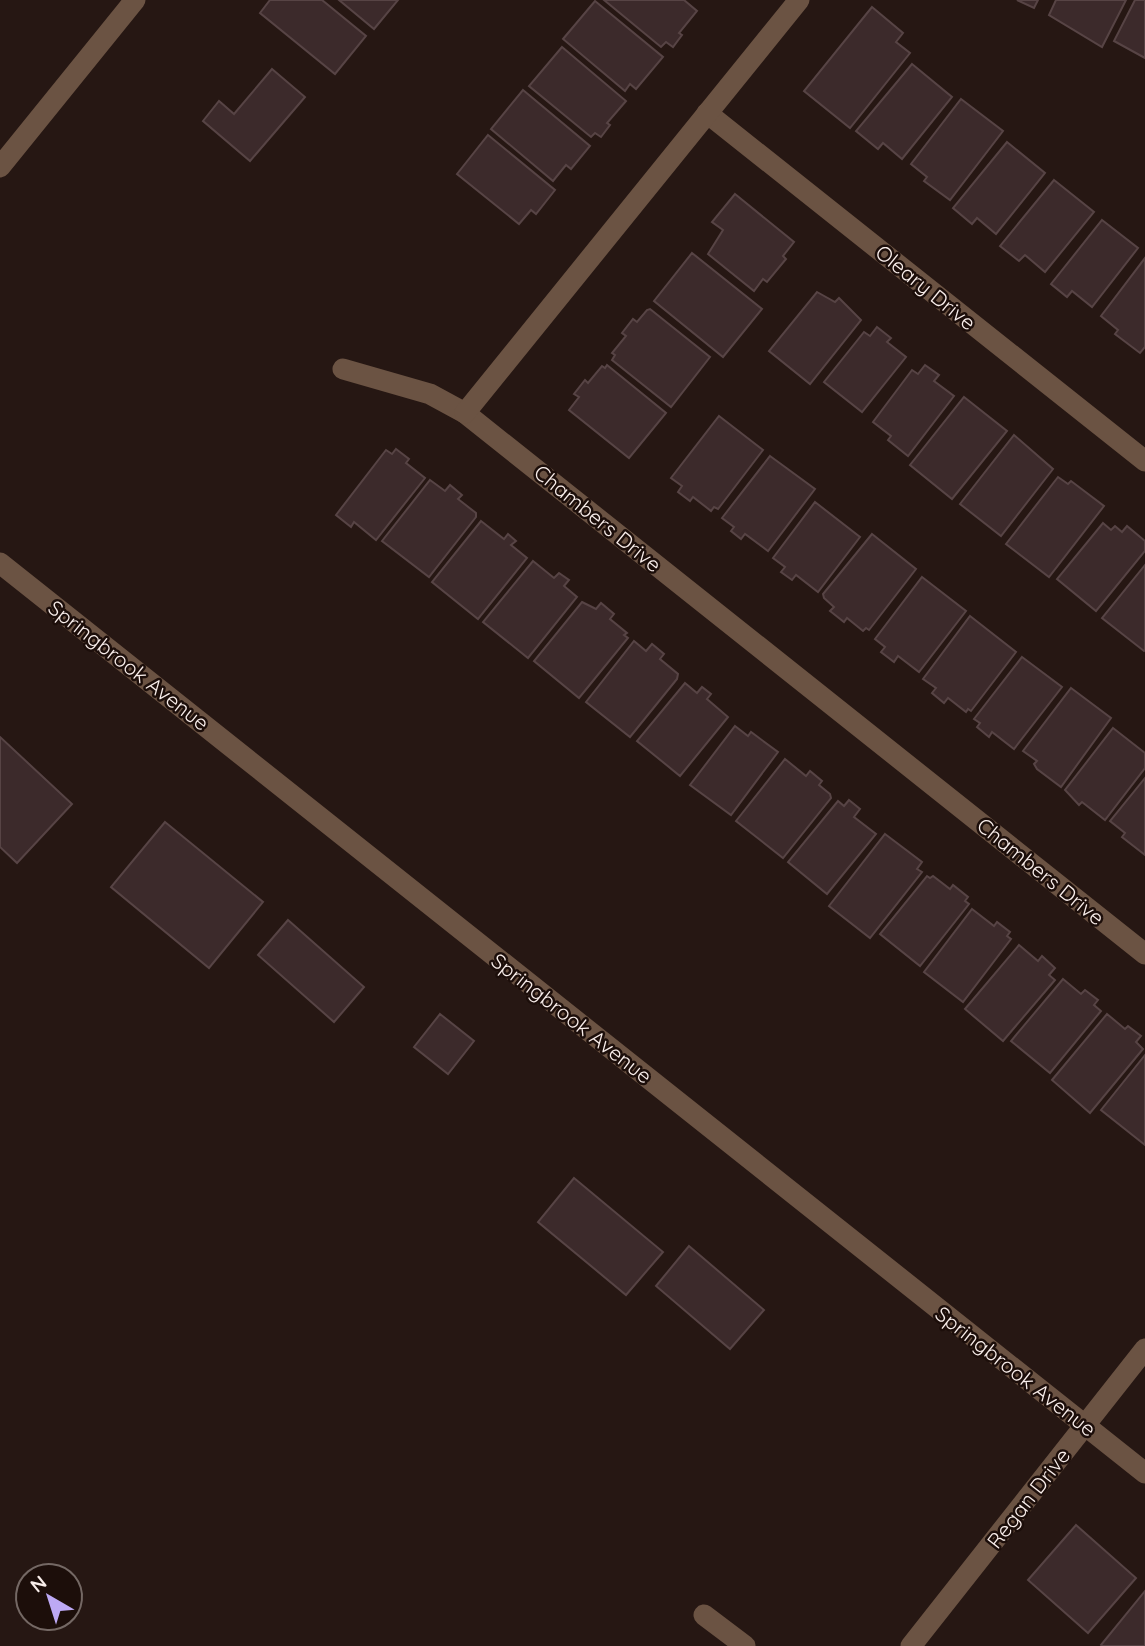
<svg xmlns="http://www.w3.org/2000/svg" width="1145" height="1646" font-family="Quicksand,sans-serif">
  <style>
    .building { fill: #3c2a2b; stroke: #574445; stroke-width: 2 }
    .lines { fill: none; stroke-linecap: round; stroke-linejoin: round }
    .street { stroke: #6b5343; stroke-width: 21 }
    .labels { text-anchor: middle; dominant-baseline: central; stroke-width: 5; stroke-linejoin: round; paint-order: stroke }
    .street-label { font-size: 21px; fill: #f9eeeb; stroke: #1c0e0a }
  </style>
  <rect width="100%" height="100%" fill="#261713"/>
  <g class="building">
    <path d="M270,0H322L366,36L335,74L260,13Z"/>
    <path d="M339,0H398L374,29Z"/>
    <path d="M604,0H684L697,11L679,33L682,35L673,47L666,42L661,47Z"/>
    <path d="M1017,0H1038L1034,8Z"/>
    <path d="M1056,0H1126L1102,47L1049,15Z"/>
    <path d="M1135,0H1145V58L1114,41Z"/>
    <path d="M595,1L663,57L636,89L630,84L625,91L563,39Z"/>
    <path d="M872,7L903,33L896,42L910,53L850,128L804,91Z"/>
    <path d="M562,47L626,101L607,123L610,125L601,137L595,133L591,137L529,86Z"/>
    <path d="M912,64L952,97L902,159L883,143L878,149L856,131Z"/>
    <path d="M272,69L305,97L250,161L203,121L219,101L234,114Z"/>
    <path d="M523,90L590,146L571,169L566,165L553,181L491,129Z"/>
    <path d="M961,99L1003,131L950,200L924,181L927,177L911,164Z"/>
    <path d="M488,135L555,190L536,214L531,210L519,224L457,174Z"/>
    <path d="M1007,142L1045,173L996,234L977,218L972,224L953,208Z"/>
    <path d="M1054,180L1094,212L1045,272L1025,255L1019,261L1000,246Z"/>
    <path d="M735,194L794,242L783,256L786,259L767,282L763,279L754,291L708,254L723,230L712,222Z"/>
    <path d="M1102,220L1138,248L1092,307L1072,291L1067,297L1051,284Z"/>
    <path d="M692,253L762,309L723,357L654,301Z"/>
    <path d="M1145,258V347L1140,353L1115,334L1118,330L1101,316Z"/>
    <path d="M817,292L835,302L839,298L861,320L810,384L769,351Z"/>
    <path d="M650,309L710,357L671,407L612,360L615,355L612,353L626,336L622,333L633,319L637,322L647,310Z"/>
    <path d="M877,327L891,338L887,342L906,357L862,412L824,382L864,332L870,336Z"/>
    <path d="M607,365L666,413L629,458L569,410L579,397L574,394L585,380L588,383L602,366L605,368Z"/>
    <path d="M925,365L939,375L934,381L954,396L908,456L888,440L891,436L873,422L912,370L918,374Z"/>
    <path d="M964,397L1007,431L952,499L910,465Z"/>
    <path d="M719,416L763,450L718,509L714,507L711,511L693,497L690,501L678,492L682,486L671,478Z"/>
    <path d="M1014,435L1053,469L1001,536L960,504Z"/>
    <path d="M396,449L409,459L406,463L425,478L376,540L354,522L351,527L336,515L386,450L392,454Z"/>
    <path d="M770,456L815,489L768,551L745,534L741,539L731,531L734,527L722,518Z"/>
    <path d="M1058,477L1068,484L1071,481L1104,506L1049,577L1006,544Z"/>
    <path d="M430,480L445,491L450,485L462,495L458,499L476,513V517L429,577L382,541Z"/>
    <path d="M815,502L860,537L818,592L796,575L792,580L781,572L785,567L773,558Z"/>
    <path d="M481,521L504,539L508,534L516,541L511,545L527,558L478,619L432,582Z"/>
    <path d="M1103,523L1111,530L1115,526L1122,532L1127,526L1145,541V551L1096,611L1057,579Z"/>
    <path d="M872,534L916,569L869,630L866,628L863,631L847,618L844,622L830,611L834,607L824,598L823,594Z"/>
    <path d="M533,561L554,578L559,573L569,580L564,586L577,597L528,658L483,622Z"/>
    <path d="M1145,565V650L1144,651L1102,618Z"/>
    <path d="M922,577L966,611L919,672L898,656L894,662L881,652L885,647L875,639Z"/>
    <path d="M582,602L596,609L601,603L614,614L610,619L627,633L624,635L628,638L579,698L534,661Z"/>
    <path d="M970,616L1016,652L971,711L968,709L966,712L948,698L944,703L932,693L936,688L923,679Z"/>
    <path d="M634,641L646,651L652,644L664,654L660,659L678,674L677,679L630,737L586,702Z"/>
    <path d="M1022,657L1062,687L1014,749L992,732L989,737L977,727L980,723L974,719Z"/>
    <path d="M685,683L697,693L702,687L711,694L707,699L728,717L680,776L637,741Z"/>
    <path d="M1071,688L1111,718L1061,787L1037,769L1034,764L1037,761L1023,751Z"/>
    <path d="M735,726L748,736L751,732L778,752L731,815L690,785Z"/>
    <path d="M1113,728L1145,753V768L1105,820L1082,802L1079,805L1065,790Z"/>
    <path d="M0,737L72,804L17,863L0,847Z"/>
    <path d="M785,759L806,776L810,771L822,781L819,785L830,794L831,798L783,858L736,821Z"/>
    <path d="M1145,778V855L1122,837L1125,833L1110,821Z"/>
    <path d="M849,800L860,809L854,817L876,834L827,894L788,862L838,801L844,806Z"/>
    <path d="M165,822L263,902L209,968L111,887Z"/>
    <path d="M885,834L922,862L917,869L922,872L870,938L829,906Z"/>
    <path d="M927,876L930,878L933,876L950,889L953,885L968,897L965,901L969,904L920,966L880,934Z"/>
    <path d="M972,909L994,926L997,922L1010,932L1007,936L1011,939L963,1002L924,972Z"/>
    <path d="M288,920L364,987L334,1022L258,955Z"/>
    <path d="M1019,945L1038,961L1042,956L1055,968L1049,975L1055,980L1003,1041L965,1009Z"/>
    <path d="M1063,979L1081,994L1085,990L1098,1000L1094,1005L1101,1011L1050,1073L1011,1041Z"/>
    <path d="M440,1014L474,1041L448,1074L414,1047Z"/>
    <path d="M1107,1014L1125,1029L1128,1026L1141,1036L1136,1042L1143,1049L1090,1113L1052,1080Z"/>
    <path d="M1145,1055V1145L1101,1110Z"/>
    <path d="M574,1178L663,1252L626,1295L538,1222Z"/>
    <path d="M689,1246L764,1310L730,1349L656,1286Z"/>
    <path d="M1076,1525L1136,1578L1088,1633L1028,1580Z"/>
    <path d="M1145,1591V1646H1102L1101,1645Z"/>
  </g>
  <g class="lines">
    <g class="street">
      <path d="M707,113L1145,461"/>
      <path d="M0,167L135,0"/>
      <path d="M343,369L430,394L465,413L1145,954"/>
      <path d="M465,413L799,0"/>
      <path d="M0,563L1145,1473"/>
      <path d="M704,1615L745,1646"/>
      <path d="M911,1646L1145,1349"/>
    </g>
  </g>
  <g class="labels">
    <g class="street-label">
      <text transform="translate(926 287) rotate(39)">Oleary Drive</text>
      <text transform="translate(598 518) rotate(39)">Chambers Drive</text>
      <text transform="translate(129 665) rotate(38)">Springbrook Avenue</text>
      <text transform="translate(1041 871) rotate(39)">Chambers Drive</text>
      <text transform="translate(572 1018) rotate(38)">Springbrook Avenue</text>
      <text transform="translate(1016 1371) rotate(38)">Springbrook Avenue</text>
      <text transform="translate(1028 1498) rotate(-52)">Regan Drive</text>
    </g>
  </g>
  <g transform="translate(49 1597) rotate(321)"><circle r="33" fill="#1c0e0a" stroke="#746864" stroke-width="2"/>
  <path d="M0-5L12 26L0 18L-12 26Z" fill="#bda9f5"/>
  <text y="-10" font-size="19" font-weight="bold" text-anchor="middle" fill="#f9eeeb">N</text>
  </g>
</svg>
